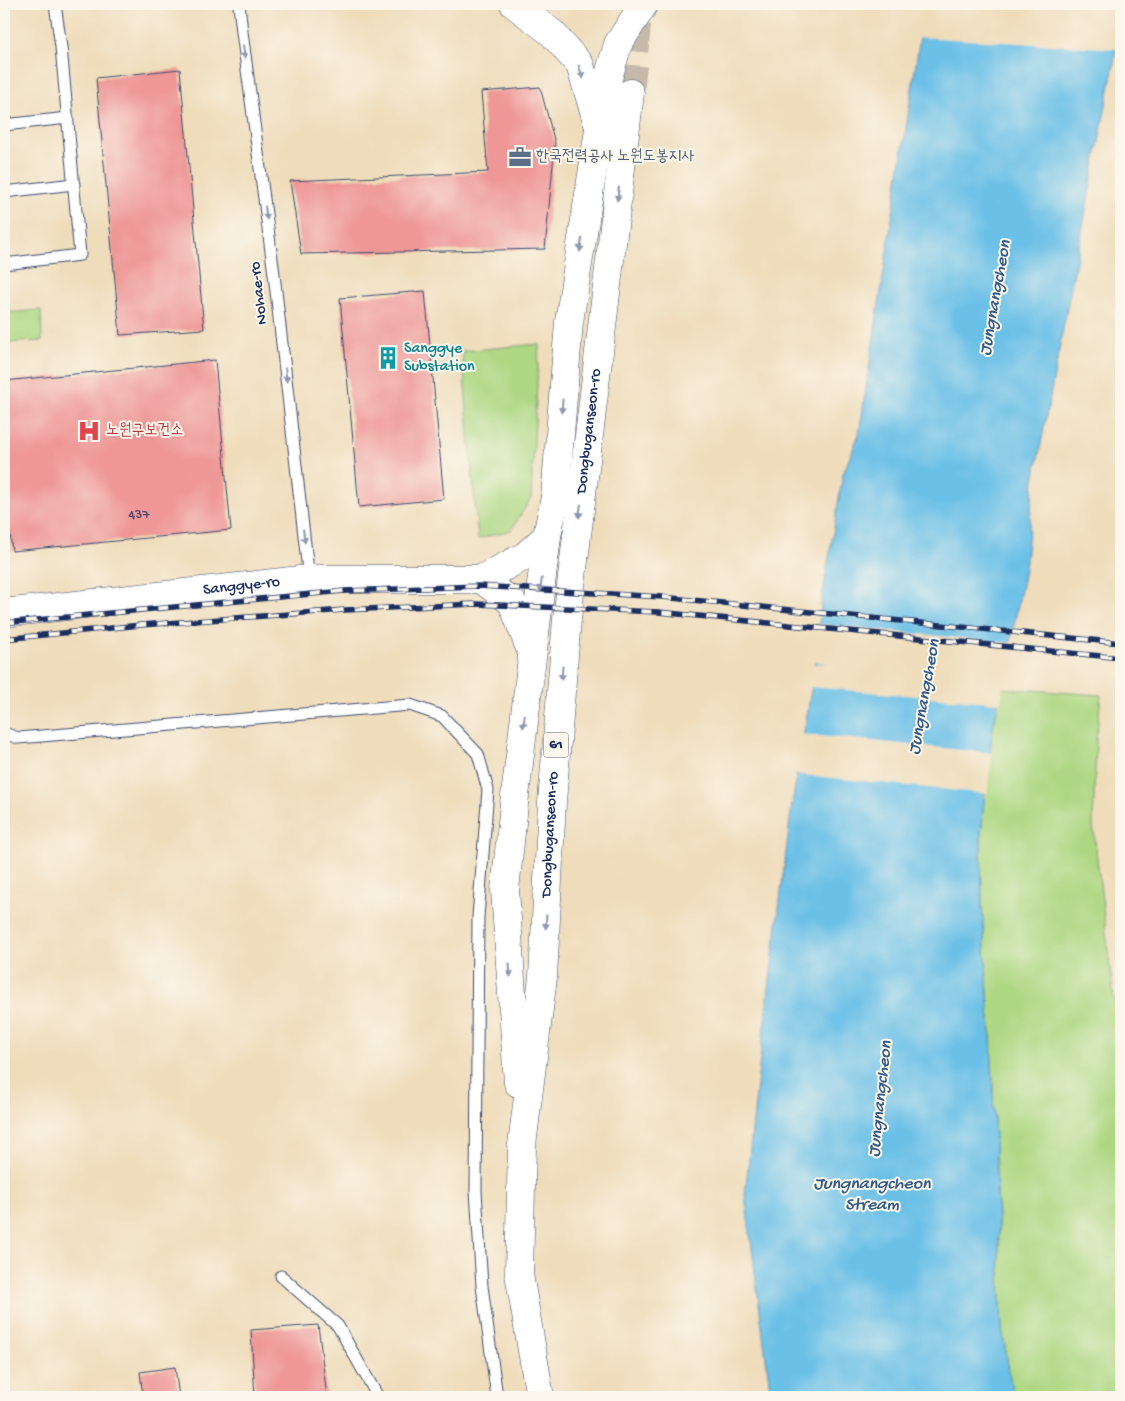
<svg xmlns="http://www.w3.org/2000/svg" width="1125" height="1401" font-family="'Gochi Hand','Poor Story',sans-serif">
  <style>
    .green { fill: #add782; stroke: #648370 }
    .water { fill: #6ac0e7; stroke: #4278a2 }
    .pier { fill: #efdcba }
    .building { fill: #ee9796 }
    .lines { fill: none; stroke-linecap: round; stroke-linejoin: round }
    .trunk-tunnel { stroke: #c5b9a8; stroke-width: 28; stroke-dasharray: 28 14; stroke-linecap: butt }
    .service-casing { stroke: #3b496c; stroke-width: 13 }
    .secondary-casing { stroke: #3b496c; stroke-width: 29 }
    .trunk-casing { stroke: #3b496c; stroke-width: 29 }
    .service { stroke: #fff; stroke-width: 11 }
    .secondary { stroke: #fff; stroke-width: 28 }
    .trunk { stroke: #fff; stroke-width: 28 }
    .rail-casing { stroke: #1b2f5e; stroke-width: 5.5 }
    .rail { stroke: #fbf7ec; stroke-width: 4; stroke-dasharray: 11; stroke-linecap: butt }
    .oneway { fill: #8d97ae }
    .labels { text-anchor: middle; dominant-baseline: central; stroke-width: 4; stroke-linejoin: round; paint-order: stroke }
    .number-label { font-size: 14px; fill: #50496c }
    .shield { fill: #fbf7ec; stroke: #5e6b89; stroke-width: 1 }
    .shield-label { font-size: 15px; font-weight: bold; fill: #1b2f5e }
    .service-label { font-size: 16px; fill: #4e5e75; stroke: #fbf7ec; text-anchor: start }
    .street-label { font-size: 16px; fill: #1b2f5e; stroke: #fbf7ec }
    .culture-label { font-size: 16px; fill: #0d838f; stroke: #fbf7ec; text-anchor: start }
    .health-label { font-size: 16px; fill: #be3a42; stroke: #fbf7ec; text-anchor: start }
    .water-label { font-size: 18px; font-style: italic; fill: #335a87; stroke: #fbf7ec }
  </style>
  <rect width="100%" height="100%" fill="#fbf7ec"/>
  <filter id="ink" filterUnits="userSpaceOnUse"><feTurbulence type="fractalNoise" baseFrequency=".02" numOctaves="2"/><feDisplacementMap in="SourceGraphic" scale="10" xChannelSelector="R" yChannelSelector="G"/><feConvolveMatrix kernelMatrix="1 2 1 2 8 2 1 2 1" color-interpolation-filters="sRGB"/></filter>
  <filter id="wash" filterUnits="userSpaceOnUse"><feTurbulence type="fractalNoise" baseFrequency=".0096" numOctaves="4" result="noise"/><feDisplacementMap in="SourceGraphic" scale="20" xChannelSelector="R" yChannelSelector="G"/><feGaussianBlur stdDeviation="1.12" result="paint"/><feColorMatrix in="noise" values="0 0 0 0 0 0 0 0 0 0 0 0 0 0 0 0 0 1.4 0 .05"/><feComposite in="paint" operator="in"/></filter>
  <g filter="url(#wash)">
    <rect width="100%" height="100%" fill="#efdcba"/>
    <g class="green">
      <path d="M41,310L42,341L4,343V313Z"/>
      <path d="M539,344L531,498L511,530L478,539L462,351Z"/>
      <path d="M1001,688L1101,695L1096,740L1093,825L1121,1058V1397H1013L1002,1328L991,1036L982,906L981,834L985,790L992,734Z"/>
    </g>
    <path class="water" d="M925,4H1121L1114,64L1034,480L1025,570L992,734L985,790L981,833L982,906L991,1036L1002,1328L1013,1397H771L745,1195L758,1076L792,804L813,679L822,598L843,474L859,434Z"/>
    <g class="pier">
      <path d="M923,4H1121V29L1119,49L918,37Z"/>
      <path d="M817,624L1012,643L1000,703L809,687L812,664L827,663L813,661Z"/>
      <path d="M801,734L992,753L987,794L794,774Z"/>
    </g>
    <g id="blocks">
      <g class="building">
        <path d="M180,69L204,329L120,335L96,78Z"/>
        <path d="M540,87L555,143L545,249L301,254L290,181L488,172L481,92Z"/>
        <path d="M425,291L444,499L359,507L340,298Z"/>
        <path d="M215,360L231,530L12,551L4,482V381Z"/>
        <path d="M318,1325L327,1397H255L251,1330Z"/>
        <path d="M175,1367L179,1397H143L140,1372Z"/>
      </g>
    </g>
  </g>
  <g filter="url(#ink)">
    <use href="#blocks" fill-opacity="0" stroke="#3b496c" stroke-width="1"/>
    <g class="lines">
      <path class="trunk-tunnel" d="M630,93L639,5"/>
      <defs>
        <g id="service">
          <path d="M239,4L242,32L274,274L309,579"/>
          <path d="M4,125L68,118"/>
          <path d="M4,192L74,184"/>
          <path d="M4,264L80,255L61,47L55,4"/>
          <path d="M4,733L18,738L410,705L442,716L478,754L488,790L478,917L476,1191L482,1286L497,1397"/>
          <path d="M281,1276L338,1326L378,1397"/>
        </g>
        <g id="secondary">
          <path id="s1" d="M4,613L309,579H481"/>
        </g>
        <g id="trunk">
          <path d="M514,4L552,33L580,65L597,121"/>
          <path d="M531,651L512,602L481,579L525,556L547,536"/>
          <path d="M518,1083L505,890L514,804L547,536L555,497L569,322L606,85L618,44L644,4"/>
          <path id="s2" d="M540,1397L519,1274L522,1145L543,977L552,802L567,619L630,93"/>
        </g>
      </defs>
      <use href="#service" class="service-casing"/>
      <use href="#secondary" class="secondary-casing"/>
      <use href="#trunk" class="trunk-casing"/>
      <use href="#service" class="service"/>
      <use href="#secondary" class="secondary"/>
      <use href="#trunk" class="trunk"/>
      <defs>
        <g id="rail">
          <path d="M4,623L344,591L479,586L662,597L1121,643"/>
          <path d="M4,639L141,625L345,610L476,604L658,612L1121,658"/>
        </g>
      </defs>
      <use href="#rail" class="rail-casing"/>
      <use href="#rail" class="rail"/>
    </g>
    <defs><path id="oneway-solid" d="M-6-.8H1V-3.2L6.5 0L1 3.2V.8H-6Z" transform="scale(1.25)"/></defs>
    <g class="oneway">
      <use href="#oneway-solid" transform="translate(244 52) rotate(82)"/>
      <use href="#oneway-solid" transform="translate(581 72) rotate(70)"/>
      <use href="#oneway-solid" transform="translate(618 194) rotate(97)"/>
      <use href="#oneway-solid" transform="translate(266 213) rotate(82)"/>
      <use href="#oneway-solid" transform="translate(581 245) rotate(99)"/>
      <use href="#oneway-solid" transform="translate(286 375) rotate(83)"/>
      <use href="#oneway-solid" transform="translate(562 406) rotate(95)"/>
      <use href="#oneway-solid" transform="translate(580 511) rotate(97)"/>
      <use href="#oneway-solid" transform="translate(304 536) rotate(83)"/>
      <use href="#oneway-solid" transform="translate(541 585) rotate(97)"/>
      <use href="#oneway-solid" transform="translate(562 673) rotate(95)"/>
      <use href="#oneway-solid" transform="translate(524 721) rotate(97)"/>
      <use href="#oneway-solid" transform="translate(546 922) rotate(93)"/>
      <use href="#oneway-solid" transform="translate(510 970) rotate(86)"/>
    </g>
  </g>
  <defs>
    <symbol id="office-bare" viewBox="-9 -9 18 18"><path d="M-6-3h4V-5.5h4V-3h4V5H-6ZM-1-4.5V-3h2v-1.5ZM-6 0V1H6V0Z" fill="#5c6f8a" stroke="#fbf7ec" stroke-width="2.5" paint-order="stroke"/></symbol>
    <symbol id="building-bare" viewBox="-9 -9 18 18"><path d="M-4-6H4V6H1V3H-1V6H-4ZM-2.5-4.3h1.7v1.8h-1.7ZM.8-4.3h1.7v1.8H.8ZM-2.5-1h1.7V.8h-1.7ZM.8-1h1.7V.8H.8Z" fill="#0f9aa8" stroke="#fbf7ec" stroke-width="2.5" paint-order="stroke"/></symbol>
    <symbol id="hospital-bare" viewBox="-9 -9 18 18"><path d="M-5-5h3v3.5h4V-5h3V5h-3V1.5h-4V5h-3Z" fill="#e0444e" stroke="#fbf7ec" stroke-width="2.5" paint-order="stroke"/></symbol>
  </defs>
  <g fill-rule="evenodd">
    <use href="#office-bare" x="504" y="141" width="32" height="32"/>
    <use href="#building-bare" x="372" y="342" width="32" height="32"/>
    <use href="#hospital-bare" x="73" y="415" width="32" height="32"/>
  </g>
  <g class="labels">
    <g class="number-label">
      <text x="139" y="515">437</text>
    </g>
    <rect class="shield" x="543.5" y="732.5" width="25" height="25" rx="4"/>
    <g class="shield-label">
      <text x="556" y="745">61</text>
    </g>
    <g class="service-label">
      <text x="536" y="157">한국전력공사 노원도봉지사</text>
    </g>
    <g class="street-label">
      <text transform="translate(260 293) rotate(-97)">Nohae-ro</text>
      <text stroke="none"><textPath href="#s2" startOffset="971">Dongbuganseon-ro</textPath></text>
      <text stroke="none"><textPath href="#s1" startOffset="239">Sanggye-ro</textPath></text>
      <text stroke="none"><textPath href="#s2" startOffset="566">Dongbuganseon-ro</textPath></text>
    </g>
    <g class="culture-label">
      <text x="404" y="349">Sanggye<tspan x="404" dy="18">Substation</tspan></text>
    </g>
    <g class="health-label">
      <text x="106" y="431">노원구보건소</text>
    </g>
    <g class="water-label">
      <text transform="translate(996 298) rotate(-80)">Jungnangcheon</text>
      <text transform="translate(925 697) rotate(-80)">Jungnangcheon</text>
      <text transform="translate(881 1099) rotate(-84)">Jungnangcheon</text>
      <text x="872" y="1184">Jungnangcheon<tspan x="872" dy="21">Stream</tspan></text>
    </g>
  </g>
  <rect width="1125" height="1401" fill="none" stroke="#fbf7ec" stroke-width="20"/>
</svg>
